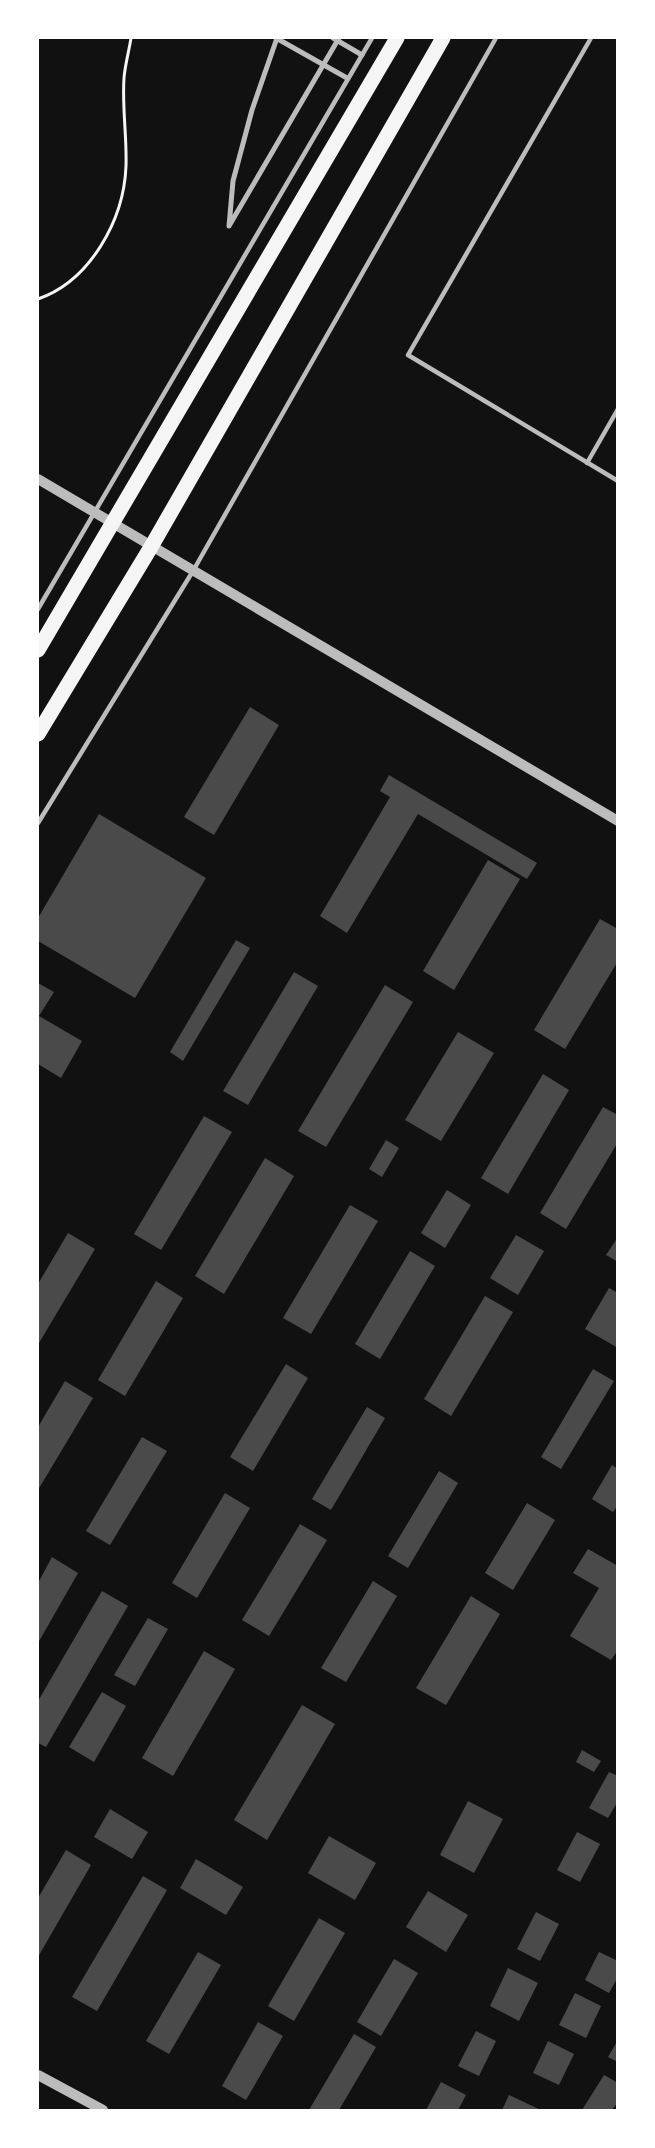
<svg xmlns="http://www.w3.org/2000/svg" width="655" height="2148" font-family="'Sofia Sans Condensed',sans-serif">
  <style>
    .building { fill: #4a4a4a }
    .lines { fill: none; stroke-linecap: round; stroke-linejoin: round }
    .path { stroke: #f5f5f5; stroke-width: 3 }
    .service { stroke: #bcbcbc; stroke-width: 4.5 }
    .pedestrian { stroke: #bcbcbc; stroke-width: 5 }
    .tertiary { stroke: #bcbcbc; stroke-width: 10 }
    .primary { stroke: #f5f5f5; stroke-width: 15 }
  </style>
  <rect width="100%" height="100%" fill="#111"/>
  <g class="building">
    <path d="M250,707L279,725L214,835L184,817Z"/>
    <path d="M389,775L537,863L527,879L418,814L347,933L320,916L390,797L380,791Z"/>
    <path d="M99,814L206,878L135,998L38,941V918Z"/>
    <path d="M488,860L520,879L454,990L423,971Z"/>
    <path d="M600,919L618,929V961L565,1049L534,1030Z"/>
    <path d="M236,940L250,948L183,1061L170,1052Z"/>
    <path d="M294,972L318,986L248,1105L223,1091Z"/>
    <path d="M38,983L54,992L39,1016L82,1041L61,1078L38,1064Z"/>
    <path d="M385,985L413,1002L326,1147L298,1131Z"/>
    <path d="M458,1032L494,1053L441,1141L405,1120Z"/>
    <path d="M543,1074L569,1090L508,1194L481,1178Z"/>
    <path d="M603,1107L618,1115V1142L566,1229L540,1213Z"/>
    <path d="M204,1116L232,1132L161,1250L134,1234Z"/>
    <path d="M386,1140L399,1148L382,1177L369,1169Z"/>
    <path d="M265,1158L294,1176L224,1294L195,1276Z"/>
    <path d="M447,1190L471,1205L445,1248L421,1233Z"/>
    <path d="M350,1205L378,1221L311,1334L283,1318Z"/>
    <path d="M68,1233L95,1249L39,1343L38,1284Z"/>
    <path d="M516,1235L544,1251L518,1295L490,1278Z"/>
    <path d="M618,1237V1262L606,1255Z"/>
    <path d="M410,1251L435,1266L380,1359L355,1344Z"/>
    <path d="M156,1281L183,1298L125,1396L98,1380Z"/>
    <path d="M609,1288L618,1293V1348L585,1329Z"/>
    <path d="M485,1296L513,1312L451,1416L424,1399Z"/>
    <path d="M286,1364L308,1378L253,1471L230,1457Z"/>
    <path d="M593,1369L614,1381L561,1469L541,1457Z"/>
    <path d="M65,1381L93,1398L38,1490V1427Z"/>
    <path d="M367,1407L385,1418L331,1510L312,1499Z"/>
    <path d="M142,1437L167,1451L110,1545L86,1531Z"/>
    <path d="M612,1465L618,1469V1505L613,1512L592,1499Z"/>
    <path d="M439,1471L458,1483L408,1568L388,1556Z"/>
    <path d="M225,1493L250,1508L197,1598L172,1583Z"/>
    <path d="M527,1503L555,1520L513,1590L485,1573Z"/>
    <path d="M300,1524L327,1540L269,1636L242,1620Z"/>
    <path d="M588,1549L618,1566V1650L611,1660L570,1636L599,1588L573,1573Z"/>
    <path d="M52,1557L78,1573L38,1643V1583Z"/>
    <path d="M373,1581L397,1596L346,1682L321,1668Z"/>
    <path d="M102,1591L128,1606L46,1747L38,1743V1701Z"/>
    <path d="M471,1596L500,1614L446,1705L416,1688Z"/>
    <path d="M148,1618L168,1629L135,1686L114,1675Z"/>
    <path d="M204,1651L235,1669L173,1776L142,1758Z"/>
    <path d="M102,1692L126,1706L94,1762L69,1747Z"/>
    <path d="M302,1705L335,1724L267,1840L234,1820Z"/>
    <path d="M582,1750L601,1761L594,1772L576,1762Z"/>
    <path d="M609,1772L618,1776V1801L608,1818L589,1808Z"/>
    <path d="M468,1801L503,1819L474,1873L440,1855Z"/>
    <path d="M110,1809L148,1832L132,1859L94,1837Z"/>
    <path d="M577,1832L600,1844L580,1882L557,1870Z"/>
    <path d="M329,1836L376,1863L355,1900L308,1873Z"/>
    <path d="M66,1850L91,1865L38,1957V1898Z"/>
    <path d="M196,1859L243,1887L226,1915L180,1888Z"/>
    <path d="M143,1876L167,1890L97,2011L72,1997Z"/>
    <path d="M428,1891L468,1915L446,1952L406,1927Z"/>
    <path d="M536,1912L559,1924L540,1961L517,1949Z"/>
    <path d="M319,1918L345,1933L294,2021L268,2006Z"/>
    <path d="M198,1952L221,1965L169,2054L146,2041Z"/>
    <path d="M599,1952L618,1961V1977L609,1993L585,1980Z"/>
    <path d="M394,1959L418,1973L381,2036L357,2022Z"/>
    <path d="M508,1968L538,1983L519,2021L490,2006Z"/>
    <path d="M575,1993L601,2006L586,2038L559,2025Z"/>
    <path d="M258,2022L283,2036L246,2100L222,2086Z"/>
    <path d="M476,2031L496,2041L479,2076L458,2066Z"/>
    <path d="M354,2034L376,2047L339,2110H309Z"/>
    <path d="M618,2040V2062L608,2057Z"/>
    <path d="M548,2041L574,2054L559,2085L533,2073Z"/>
    <path d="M604,2075L618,2083V2102L612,2110H582Z"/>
    <path d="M441,2082L466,2095L458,2110H426Z"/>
    <path d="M509,2095L541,2110H502Z"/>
  </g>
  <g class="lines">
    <path class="path" d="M38,299C90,281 124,220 126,166C127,137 122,107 124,78C125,65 129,51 131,38"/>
    <g class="service">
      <path d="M591,38L408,355L618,481"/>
      <path d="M587,463L618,409"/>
      <path d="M38,609L372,38"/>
      <path d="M38,823L193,571L496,38"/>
    </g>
    <g class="pedestrian">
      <path d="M276,38L347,78"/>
      <path d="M277,38L252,110L233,181L229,226L339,38"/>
      <path d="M333,38L362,55"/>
    </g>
    <g class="tertiary">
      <path d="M38,479L618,821"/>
      <path d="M38,2075L103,2110"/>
    </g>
    <g class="primary">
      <path d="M38,650L397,38"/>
      <path d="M38,734L151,547L443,38"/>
    </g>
  </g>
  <rect width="655" height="2148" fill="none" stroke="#ffffff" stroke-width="78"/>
</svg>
